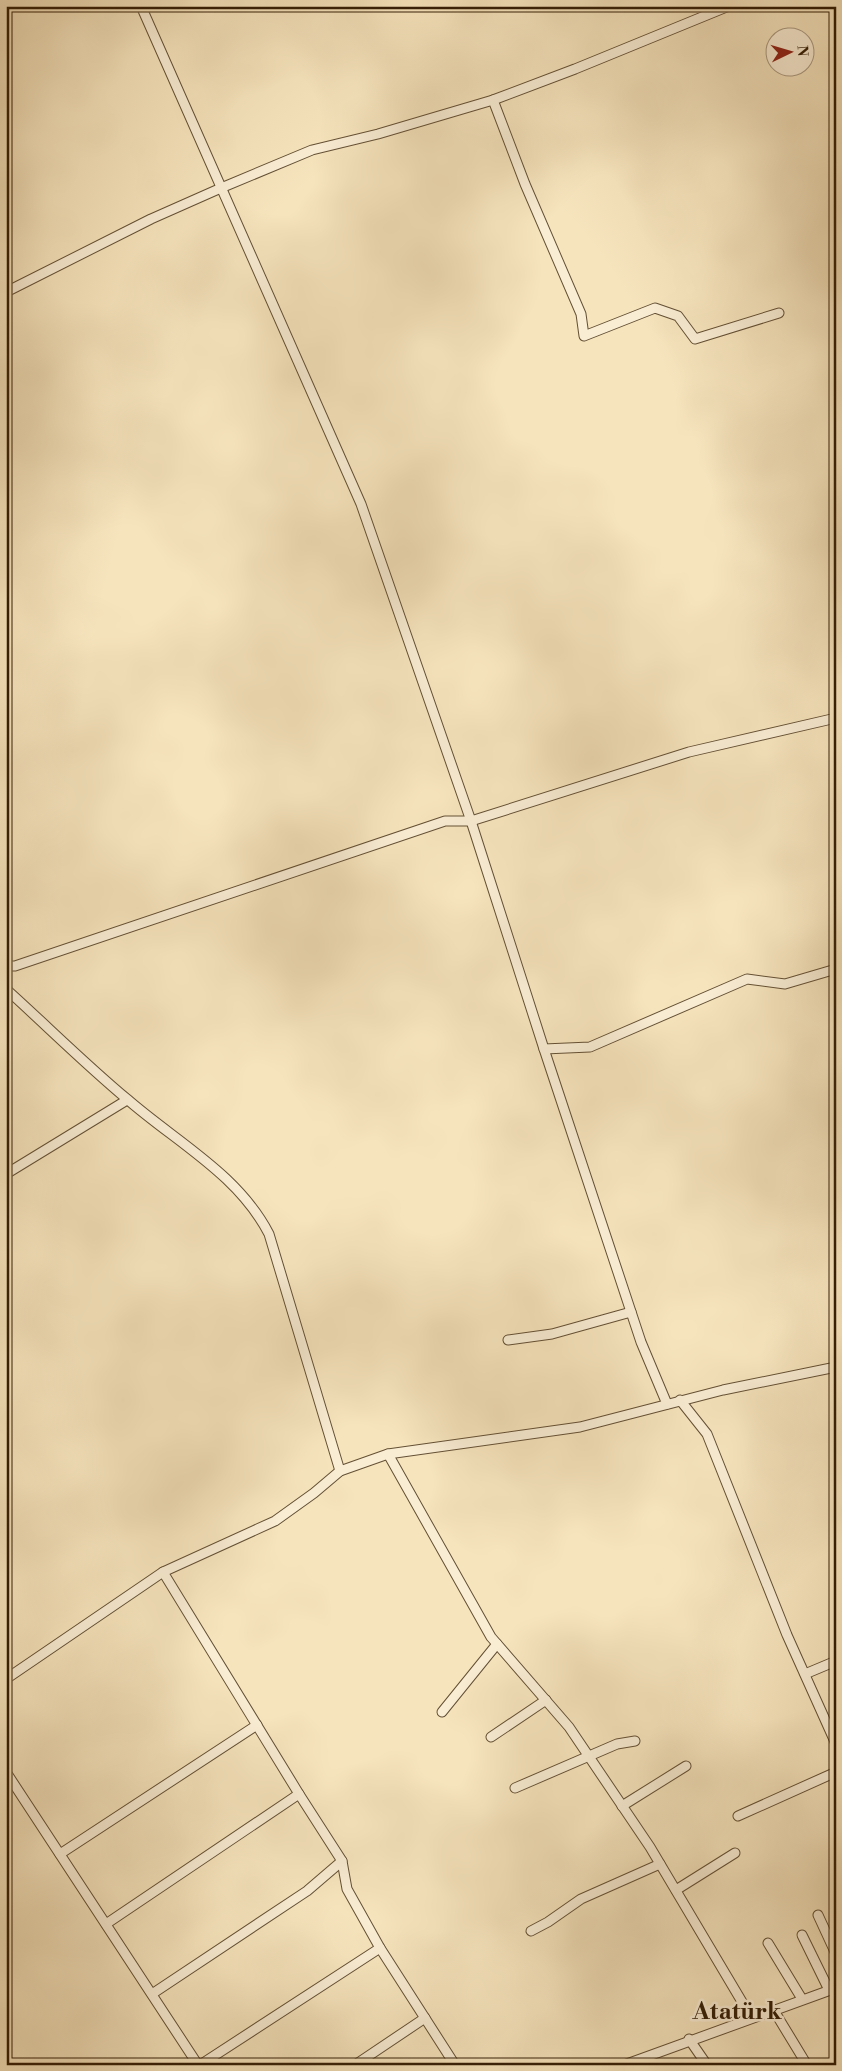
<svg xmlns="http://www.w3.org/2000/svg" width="842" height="2071" font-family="'Libre Bodoni',serif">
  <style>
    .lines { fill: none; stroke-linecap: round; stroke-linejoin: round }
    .street-casing { stroke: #645034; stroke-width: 11 }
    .street { stroke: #f9edd4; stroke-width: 9 }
    .labels { text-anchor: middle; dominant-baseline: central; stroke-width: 5; stroke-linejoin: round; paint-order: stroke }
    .district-label { font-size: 24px; font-weight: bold; fill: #341e06; stroke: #f9edd4 }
  </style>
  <rect width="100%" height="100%" fill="#f6e4bd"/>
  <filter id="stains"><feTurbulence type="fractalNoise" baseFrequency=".004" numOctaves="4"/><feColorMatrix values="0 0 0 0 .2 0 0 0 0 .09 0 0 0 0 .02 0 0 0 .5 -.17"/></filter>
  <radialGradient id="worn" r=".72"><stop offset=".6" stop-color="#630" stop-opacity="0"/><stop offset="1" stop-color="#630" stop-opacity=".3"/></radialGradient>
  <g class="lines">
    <defs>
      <g id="street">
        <path d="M141,6L361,504L471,821L544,1049L641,1342L667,1404"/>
        <path d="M493,100L525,184L581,314L584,336L655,308L678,316L695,339L779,313"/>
        <path d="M6,292L151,219L221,188L312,150L378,134L493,100L575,69L729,6"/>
        <path d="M6,966H15L445,821H471L689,752L836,718"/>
        <path d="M6,989C46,1025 85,1064 127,1099C176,1142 238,1174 269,1234L340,1471"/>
        <path d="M544,1049L590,1047L747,979L785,984L836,969"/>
        <path d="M6,1174L127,1100"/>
        <path d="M508,1340L552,1334L631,1312"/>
        <path d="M680,1400L707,1434L787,1635L836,1744"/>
        <path d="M388,1454L491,1637L569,1727L650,1847L751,2017"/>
        <path d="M163,1572L299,1794L342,1861L347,1889L380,1948L455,2065"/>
        <path d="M805,1674L836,1661"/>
        <path d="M6,1679L163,1572L275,1521L314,1493L340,1471L388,1454L580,1427L723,1390L836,1367"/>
        <path d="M442,1712L497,1644"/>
        <path d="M491,1737L546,1700"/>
        <path d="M6,1772L198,2065"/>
        <path d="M515,1788L617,1744L635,1741"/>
        <path d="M622,1806L686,1766"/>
        <path d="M738,1816L836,1772"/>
        <path d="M60,1854L257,1725"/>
        <path d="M676,1890L735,1853"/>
        <path d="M818,1915L836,1954"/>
        <path d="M106,1924L299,1794"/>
        <path d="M531,1931L548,1922L581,1899L660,1864"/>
        <path d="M802,1935L829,1990"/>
        <path d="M768,1943L802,1999"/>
        <path d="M152,1994L307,1891L342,1861"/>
        <path d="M773,2009L807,2065"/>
        <path d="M689,2039L707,2065"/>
        <path d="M200,2065L380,1948"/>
        <path d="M355,2065L425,2018"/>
        <path d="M624,2065L836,1988"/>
      </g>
    </defs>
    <use href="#street" class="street-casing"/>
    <use href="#street" class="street"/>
  </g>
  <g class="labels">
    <g class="district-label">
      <text x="737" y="2012">Atatürk</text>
    </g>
  </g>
  <rect width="842" height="2071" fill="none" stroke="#f6e4bd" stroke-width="25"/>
  <rect x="8" y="8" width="827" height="2056" fill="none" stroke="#341e06" stroke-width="2.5"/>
  <rect x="12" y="12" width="817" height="2046" fill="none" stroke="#341e06"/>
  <g transform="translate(790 52) rotate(85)"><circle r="24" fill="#f9edd4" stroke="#aa9a82"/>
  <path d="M0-4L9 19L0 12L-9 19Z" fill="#8f2418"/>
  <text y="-8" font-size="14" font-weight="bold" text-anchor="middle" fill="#341e06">N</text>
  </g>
  <rect width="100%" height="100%" filter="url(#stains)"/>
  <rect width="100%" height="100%" fill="url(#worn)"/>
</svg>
